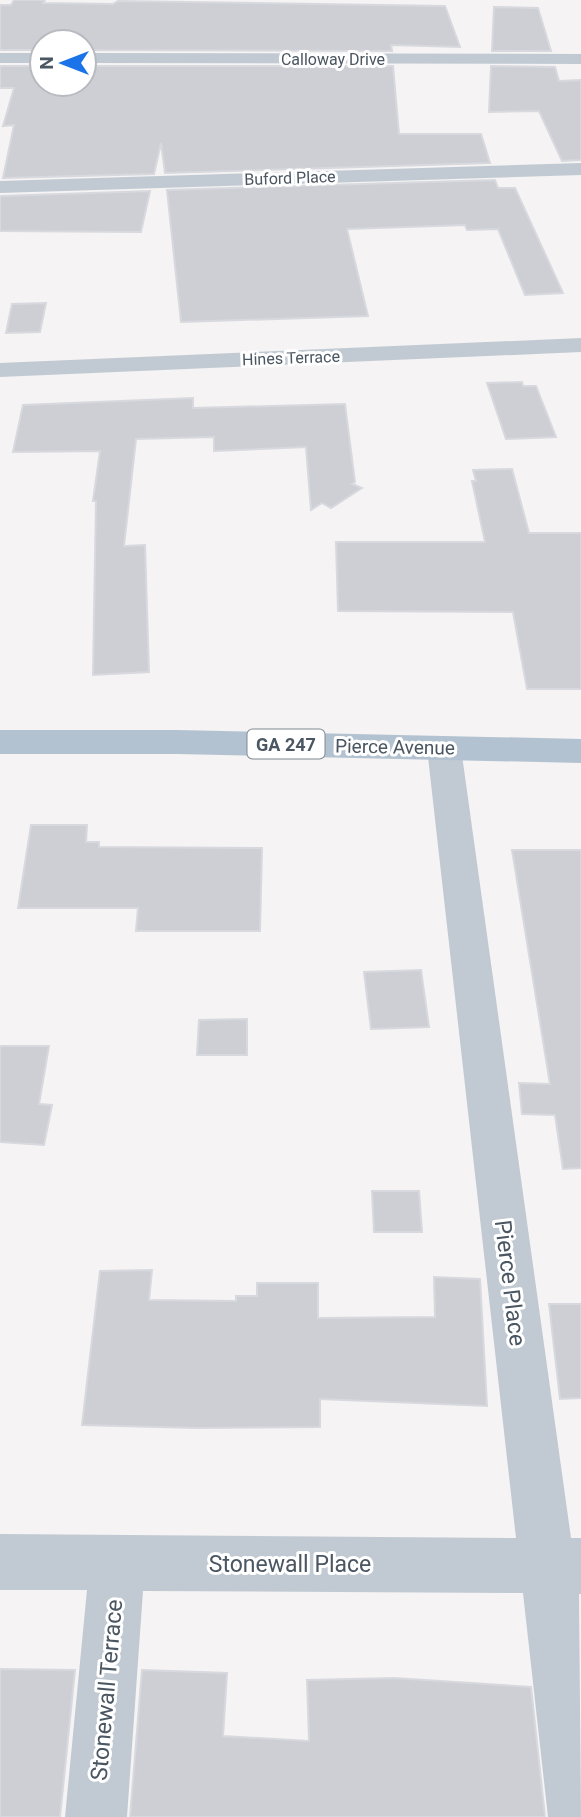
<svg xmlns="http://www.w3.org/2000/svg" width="581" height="1817" font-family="Roboto,sans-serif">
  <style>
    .building { fill: #cdcfd5; stroke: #d7d9de; stroke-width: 2 }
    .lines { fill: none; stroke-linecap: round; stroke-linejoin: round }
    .minor { fill: #c1cad2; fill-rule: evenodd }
    .major { fill: #b3c2d1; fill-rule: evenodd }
    .labels { text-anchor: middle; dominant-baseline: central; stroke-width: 6; stroke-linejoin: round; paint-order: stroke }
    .far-street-label { font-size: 16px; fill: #4a5661; stroke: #fff }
    .shield { fill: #fff; stroke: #808990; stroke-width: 2 }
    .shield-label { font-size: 18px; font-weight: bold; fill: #4a5661 }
    .street-label { font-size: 19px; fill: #4a5661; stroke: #fff }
    .near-street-label { font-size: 23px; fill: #4a5661; stroke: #fff }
  </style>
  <rect width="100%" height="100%" fill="#f5f3f3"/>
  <g class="building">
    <path d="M14,0H45L43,3L113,4L118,1L445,6L460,47L391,45L392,51L84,50V42H42V50H0V5H11Z"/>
    <path d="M494,7L538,8L551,51H492Z"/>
    <path d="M0,66H42V84H84V66H393L399,134H481L490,163L165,173L161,143L154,174L3,178L14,125L3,126L14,88H0Z"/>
    <path d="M491,66L555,67L559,81L581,80V160L562,161L539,111L489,112Z"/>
    <path d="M495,180L498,188H515L563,293L525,295L498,229L467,230L465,225L347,229L368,316L181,322L167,190Z"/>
    <path d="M150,191L141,232L0,231V196Z"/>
    <path d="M46,303L40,332L6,333L12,304Z"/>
    <path d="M522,382L523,386H536L556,437L506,439L487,383Z"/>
    <path d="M193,398V408L345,404L355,482L352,484L362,488L331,508L322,503L311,510L306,447L214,451V437L136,439L124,546L145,545L149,672L93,675L96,501H93L100,451L13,452L23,405Z"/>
    <path d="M512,469L529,533H581V689H527L513,612L338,611L336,542H485L472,481H476L473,470Z"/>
    <path d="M31,825H87L86,842H99V847L262,848L260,931H136L138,908H18Z"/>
    <path d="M512,850H581V1168L563,1169L555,1115L522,1114L519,1083L550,1084Z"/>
    <path d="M421,970L429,1027L371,1029L364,972Z"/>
    <path d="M247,1019V1055H197L199,1020Z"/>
    <path d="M0,1046H49L39,1104L52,1105L44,1145L0,1142Z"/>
    <path d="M372,1191H419L422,1232H374Z"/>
    <path d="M152,1270L149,1300L236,1301V1296H257V1283H318V1318L435,1317L434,1277L480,1279L487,1406L320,1399V1427L197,1428L82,1425L100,1271Z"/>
    <path d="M549,1304H581V1398L560,1399Z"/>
    <path d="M0,1669L75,1670L60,1817H0Z"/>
    <path d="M142,1670L227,1673L223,1736L309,1741L307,1680L394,1678L531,1687L545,1817H130Z"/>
  </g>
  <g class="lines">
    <g class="minor">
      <rect x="0" y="53" width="42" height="10"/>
      <path d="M84,53L581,54V64L84,63Z"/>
      <path d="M581,163V175L0,193V181Z"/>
      <path d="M581,338V352L0,377V363Z"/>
      <path d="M444,736L456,740L461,748L571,1538H581V1594H579L581,1817H548L523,1593L143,1591L127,1817H65L87,1590H0V1534L516,1538L427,748L432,740Z"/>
    </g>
    <path class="major" d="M0,730H177L581,739V763L177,754H0Z"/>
  </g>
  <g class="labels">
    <g class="far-street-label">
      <text x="333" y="59">Calloway Drive</text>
      <text transform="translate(290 178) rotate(-2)">Buford Place</text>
      <text transform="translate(291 358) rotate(-2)">Hines Terrace</text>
    </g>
    <rect class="shield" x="247.5" y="729.5" width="77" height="29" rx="5"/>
    <g class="shield-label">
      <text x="286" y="744">GA 247</text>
    </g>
    <g class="street-label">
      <text transform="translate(395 747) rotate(1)">Pierce Avenue</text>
    </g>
    <g class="near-street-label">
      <text transform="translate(510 1283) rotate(83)">Pierce Place</text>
      <text x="290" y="1564">Stonewall Place</text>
      <text transform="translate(107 1690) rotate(-85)">Stonewall Terrace</text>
    </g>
  </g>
  <g transform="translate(63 63) rotate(270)"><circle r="33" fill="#ffffff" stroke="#b7bbc0" stroke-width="2"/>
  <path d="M0-5L12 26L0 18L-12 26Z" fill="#1a73e8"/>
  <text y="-10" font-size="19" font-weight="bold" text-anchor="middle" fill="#4a5661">N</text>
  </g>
</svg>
